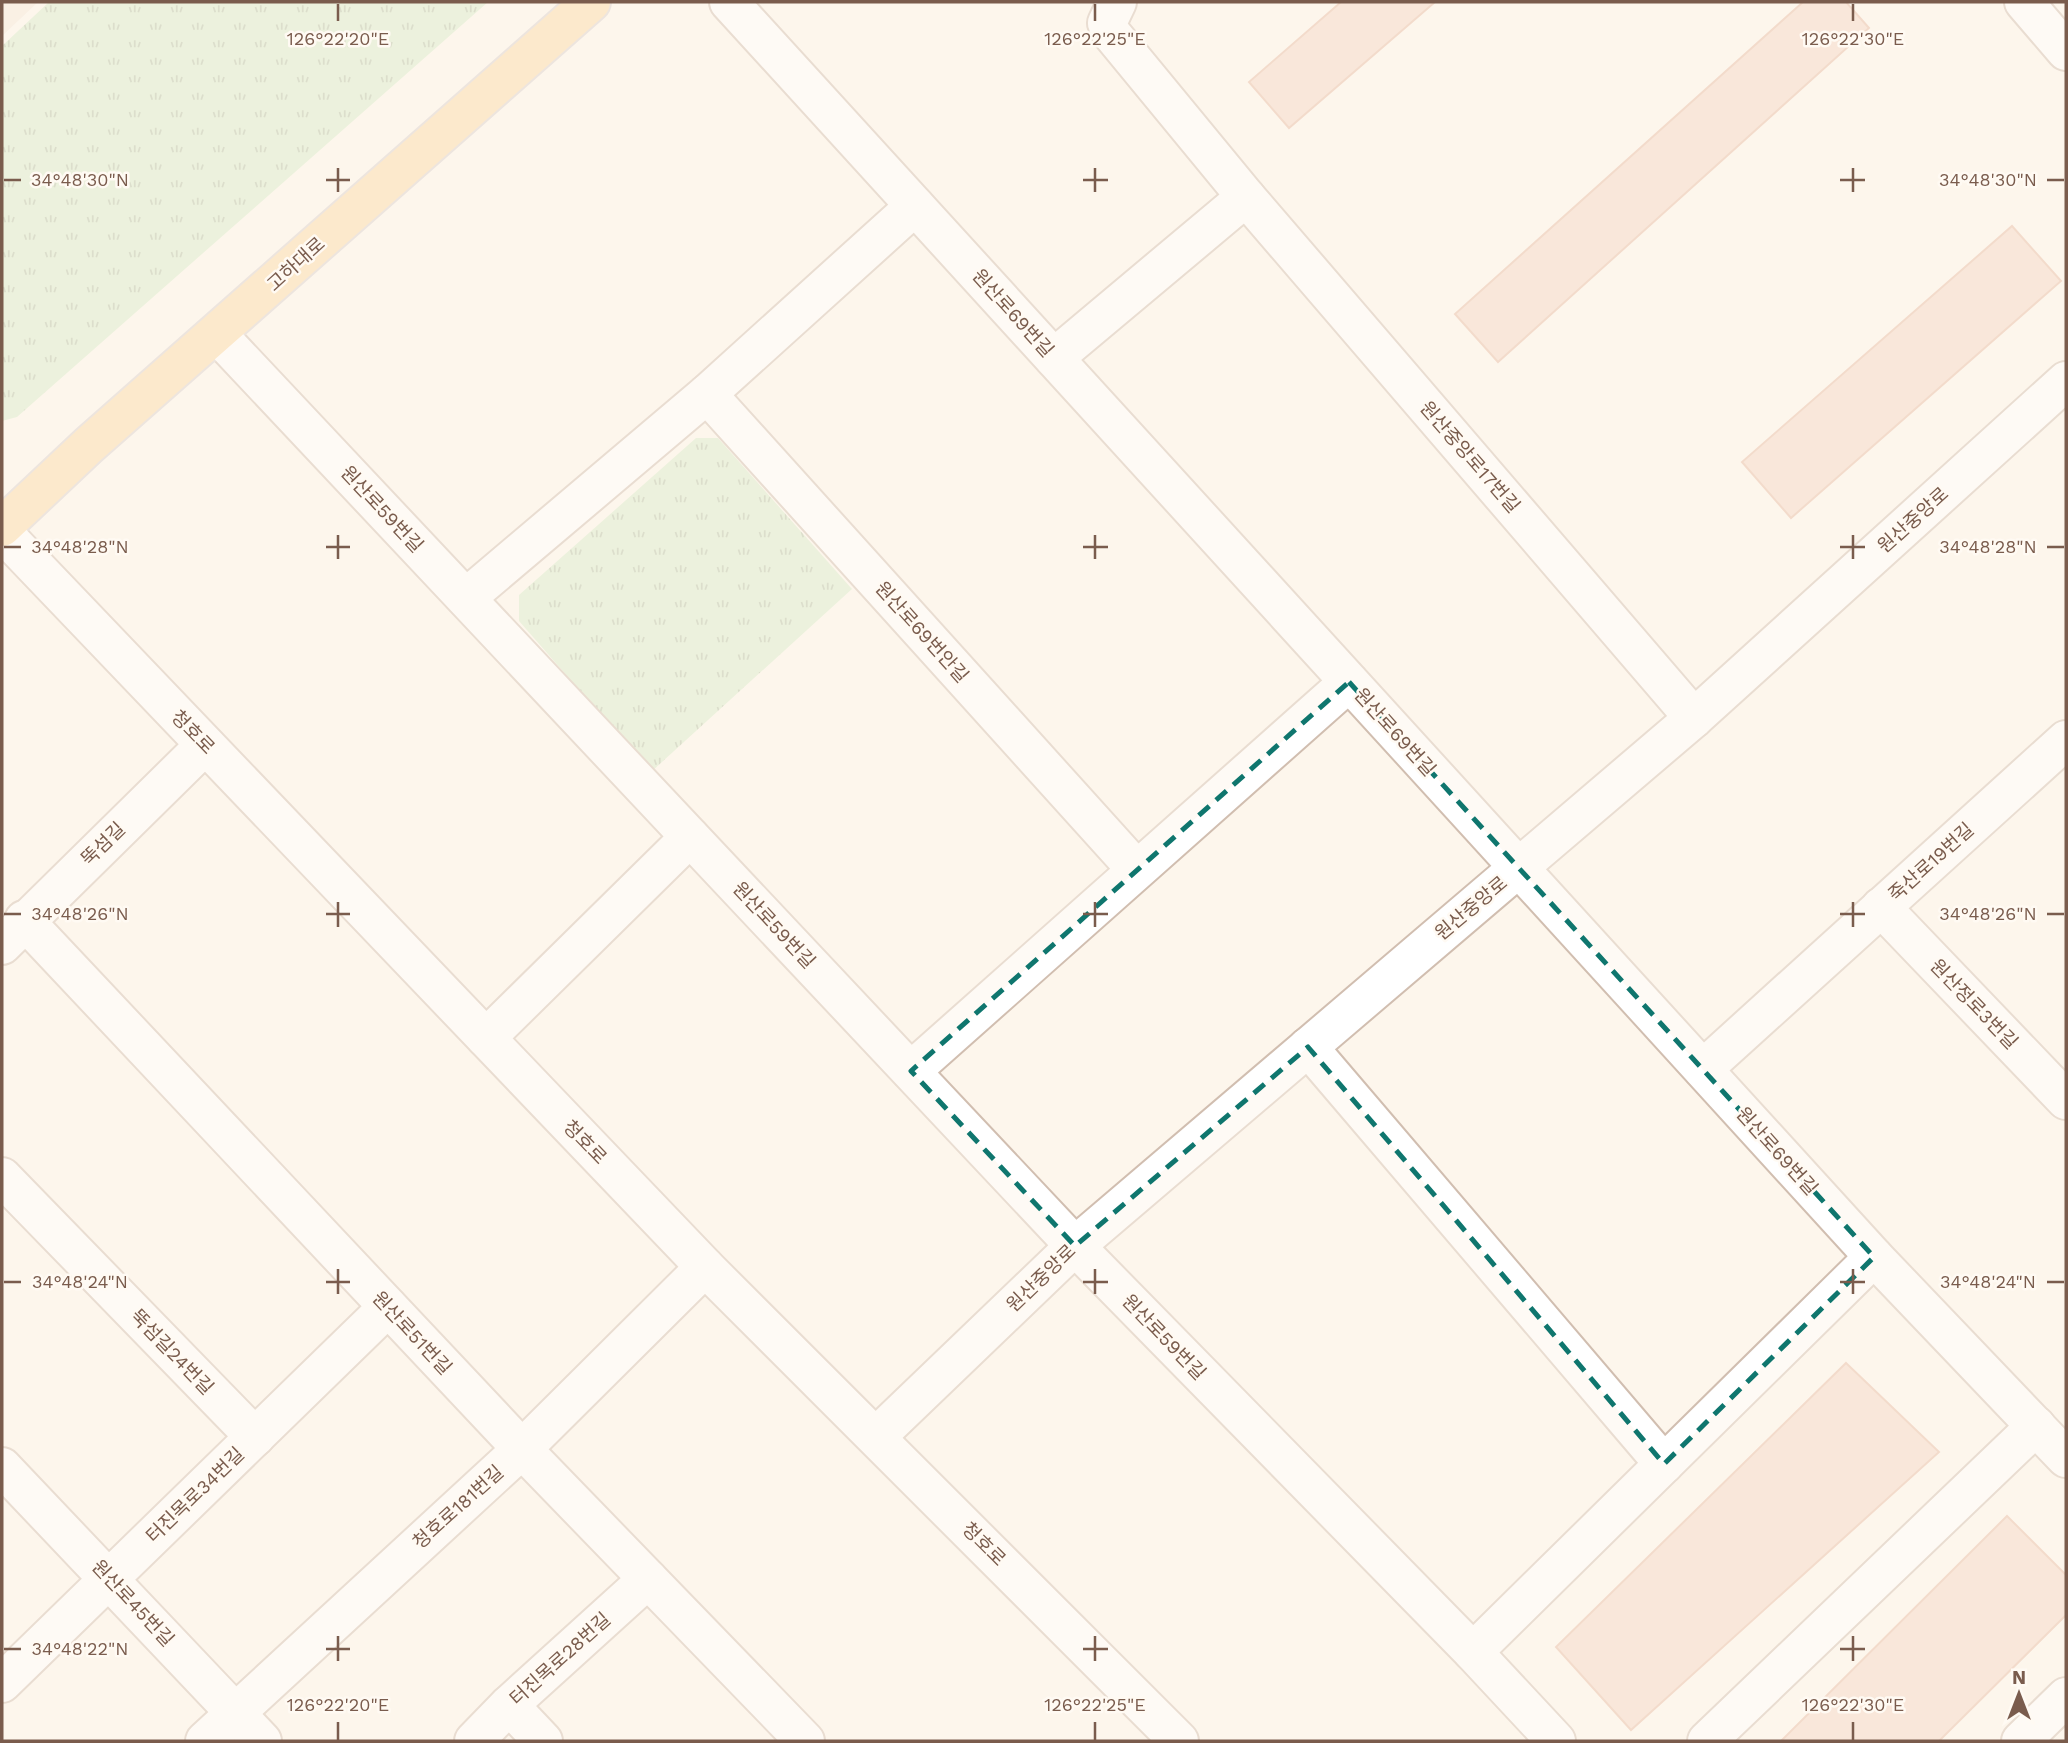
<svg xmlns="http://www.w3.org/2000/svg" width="2068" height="1743" font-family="'Work Sans','Noto Sans KR',sans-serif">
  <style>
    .residential { fill: #f5e8da }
    .grass { fill: url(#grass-tufts) }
    .building { fill: #f3d5c3; stroke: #e6bba3; stroke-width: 2 }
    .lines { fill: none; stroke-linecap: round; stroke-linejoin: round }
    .minor-casing { stroke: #d1beb0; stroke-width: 42 }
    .major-casing { stroke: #dad1cd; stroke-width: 42 }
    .minor { stroke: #fff; stroke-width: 38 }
    .major { stroke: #fbd9a5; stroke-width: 38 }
    .marked { fill: none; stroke: #0f766e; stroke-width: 5; stroke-dasharray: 14 9; stroke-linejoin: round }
    .ticks { fill: none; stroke: #7a5c4d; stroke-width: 2.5 }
    .labels { text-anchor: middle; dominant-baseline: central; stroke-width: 5; stroke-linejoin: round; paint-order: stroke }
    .street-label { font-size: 19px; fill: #7a5c4d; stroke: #fffaf3 }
    .ticks-label { font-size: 18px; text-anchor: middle; fill: #7a5c4d; stroke: #fffaf3; stroke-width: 5; stroke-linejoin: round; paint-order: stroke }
  </style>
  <defs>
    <pattern id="grass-tufts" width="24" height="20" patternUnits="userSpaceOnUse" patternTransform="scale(1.75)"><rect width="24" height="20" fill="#d8ecc9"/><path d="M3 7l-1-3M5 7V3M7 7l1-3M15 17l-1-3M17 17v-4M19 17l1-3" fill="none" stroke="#b4c2a5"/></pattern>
  </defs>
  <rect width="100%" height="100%" fill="#fdf6ec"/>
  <path class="residential" d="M2,2H38L2,36Z"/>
  <g class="grass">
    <path d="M49,2H488L17,417L2,421V46Z"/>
    <path d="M696,438H718L852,589L651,772L519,621V595Z"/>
  </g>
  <g class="building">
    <path d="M1341,2H1435L1289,128L1249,82Z"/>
    <path d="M1803,2H1846L1869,28L1498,362L1455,314Z"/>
    <path d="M2012,226L2061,281L1791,518L1742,462Z"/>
    <path d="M1846,1363L1939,1452L1631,1730L1556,1647Z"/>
    <path d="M2007,1516L2066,1575V1615L1939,1741H1781Z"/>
  </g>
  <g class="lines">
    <defs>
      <g id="minor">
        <path d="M729,2L1874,1257L2066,1458"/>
        <path d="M1117,2L1107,23L1111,33L1246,197L1694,718"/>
        <path d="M2024,2L2066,51"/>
        <path d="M217,334L1075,1246L1473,1652L1556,1741"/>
        <path d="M1054,358L1246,197"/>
        <path d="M707,394L1136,869"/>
        <path d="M2,532L705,1267L1179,1741"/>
        <path d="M466,598L707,394L915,206"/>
        <path d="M1881,907L2066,1100"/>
        <path d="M24,920L522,1449L805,1741"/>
        <path d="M2,945L205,745"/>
        <path d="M486,1038L690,837"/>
        <path d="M1308,1047L1664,1464"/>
        <path d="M1703,1069L2066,740"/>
        <path d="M911,1071L1349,682"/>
        <path d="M2,1177L255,1437"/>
        <path d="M877,1436L1075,1246L1694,718L2066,381"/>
        <path d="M2,1467L262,1741"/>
        <path d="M1473,1652L1874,1257"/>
        <path d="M2,1683L388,1307"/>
        <path d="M509,1705L543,1741"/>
        <path d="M205,1741L522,1449L705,1267"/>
        <path d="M474,1741L509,1705L648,1579"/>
        <path d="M1707,1741L2036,1426"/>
        <path d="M2021,1741L2066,1697"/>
      </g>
      <path id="major" d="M2,527L89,445L591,2"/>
    </defs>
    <use href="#minor" class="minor-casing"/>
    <use href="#major" class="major-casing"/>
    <use href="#minor" class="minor"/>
    <use href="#major" class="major"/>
  </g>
  <path d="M0 0H2068V1743H0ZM1349,682L1874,1257L1664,1464L1308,1047L1075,1246L911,1071Z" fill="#fdf6ec" fill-opacity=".55" fill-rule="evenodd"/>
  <path class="marked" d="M1349,682L1874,1257L1664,1464L1308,1047L1075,1246L911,1071Z"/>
  <path class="ticks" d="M338,4V21M1095,4V21M1853,4V21M338,168V192M1095,168V192M1853,168V192M4,180H21M326,180H350M1083,180H1108M1840,180H1865M2047,180H2064M338,535V559M1095,535V559M1853,535V559M4,547H21M326,547H350M1083,547H1108M1840,547H1865M2047,547H2064M338,902V927M1095,902V927M1853,902V927M4,914H21M326,914H350M1083,914H1108M1840,914H1865M2047,914H2064M338,1269V1294M1095,1269V1294M1853,1269V1294M4,1282H21M326,1282H350M1083,1282H1108M1840,1282H1865M2047,1282H2064M338,1636V1661M1095,1636V1661M1853,1636V1661M4,1649H21M326,1649H350M1083,1649H1108M1840,1649H1865M338,1722V1740M1095,1722V1740M1853,1722V1740"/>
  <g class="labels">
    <g class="street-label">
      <text transform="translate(296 264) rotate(-42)">고하대로</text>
      <text transform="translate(1013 313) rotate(48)">원산로69번길</text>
      <text transform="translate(1470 457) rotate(49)">원산중앙로17번길</text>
      <text transform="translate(382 509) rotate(47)">원산로59번길</text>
      <text transform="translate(1913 520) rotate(-42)">원산중앙로</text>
      <text transform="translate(922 632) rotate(48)">원산로69번안길</text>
      <text transform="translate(193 732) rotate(46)">청호로</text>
      <text transform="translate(1395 732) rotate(48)">원산로69번길</text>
      <text transform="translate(103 844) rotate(-44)">뚝섬길</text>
      <text transform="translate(1931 862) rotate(-42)">죽산로19번길</text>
      <text transform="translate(1471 908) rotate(-40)">원산중앙로</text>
      <text transform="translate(774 925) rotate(47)">원산로59번길</text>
      <text transform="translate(1974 1004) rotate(46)">원산정로3번길</text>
      <text transform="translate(585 1142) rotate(46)">청호로</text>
      <text transform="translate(1777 1151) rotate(48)">원산로69번길</text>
      <text transform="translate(1041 1278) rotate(-44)">원산중앙로</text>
      <text transform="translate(412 1333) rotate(47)">원산로51번길</text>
      <text transform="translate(1164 1337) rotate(46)">원산로59번길</text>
      <text transform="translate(172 1352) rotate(46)">뚝섬길24번길</text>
      <text transform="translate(195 1495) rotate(-44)">터진목로34번길</text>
      <text transform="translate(458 1507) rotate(-42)">청호로181번길</text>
      <text transform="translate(984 1544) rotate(45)">청호로</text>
      <text transform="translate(133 1603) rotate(47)">원산로45번길</text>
      <text transform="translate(560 1659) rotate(-42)">터진목로28번길</text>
    </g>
  </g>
  <g class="ticks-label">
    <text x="338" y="45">126°22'20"E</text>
    <text x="1095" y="45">126°22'25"E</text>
    <text x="1853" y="45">126°22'30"E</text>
    <text x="80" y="186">34°48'30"N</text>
    <text x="1988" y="186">34°48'30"N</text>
    <text x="80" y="553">34°48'28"N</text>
    <text x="1988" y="553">34°48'28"N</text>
    <text x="80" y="920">34°48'26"N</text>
    <text x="1988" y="920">34°48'26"N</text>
    <text x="80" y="1288">34°48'24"N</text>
    <text x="1988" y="1288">34°48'24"N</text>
    <text x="80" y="1655">34°48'22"N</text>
    <text x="338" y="1711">126°22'20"E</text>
    <text x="1095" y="1711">126°22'25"E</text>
    <text x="1853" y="1711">126°22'30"E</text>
  </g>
  <rect width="2068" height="1743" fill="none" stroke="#7a5c4d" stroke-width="7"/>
  <g transform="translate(2019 1694)" stroke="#fffaf3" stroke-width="5" paint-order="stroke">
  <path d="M0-5L12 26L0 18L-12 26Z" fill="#7a5c4d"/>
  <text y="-10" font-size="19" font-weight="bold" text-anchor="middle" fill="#7a5c4d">N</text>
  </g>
</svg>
